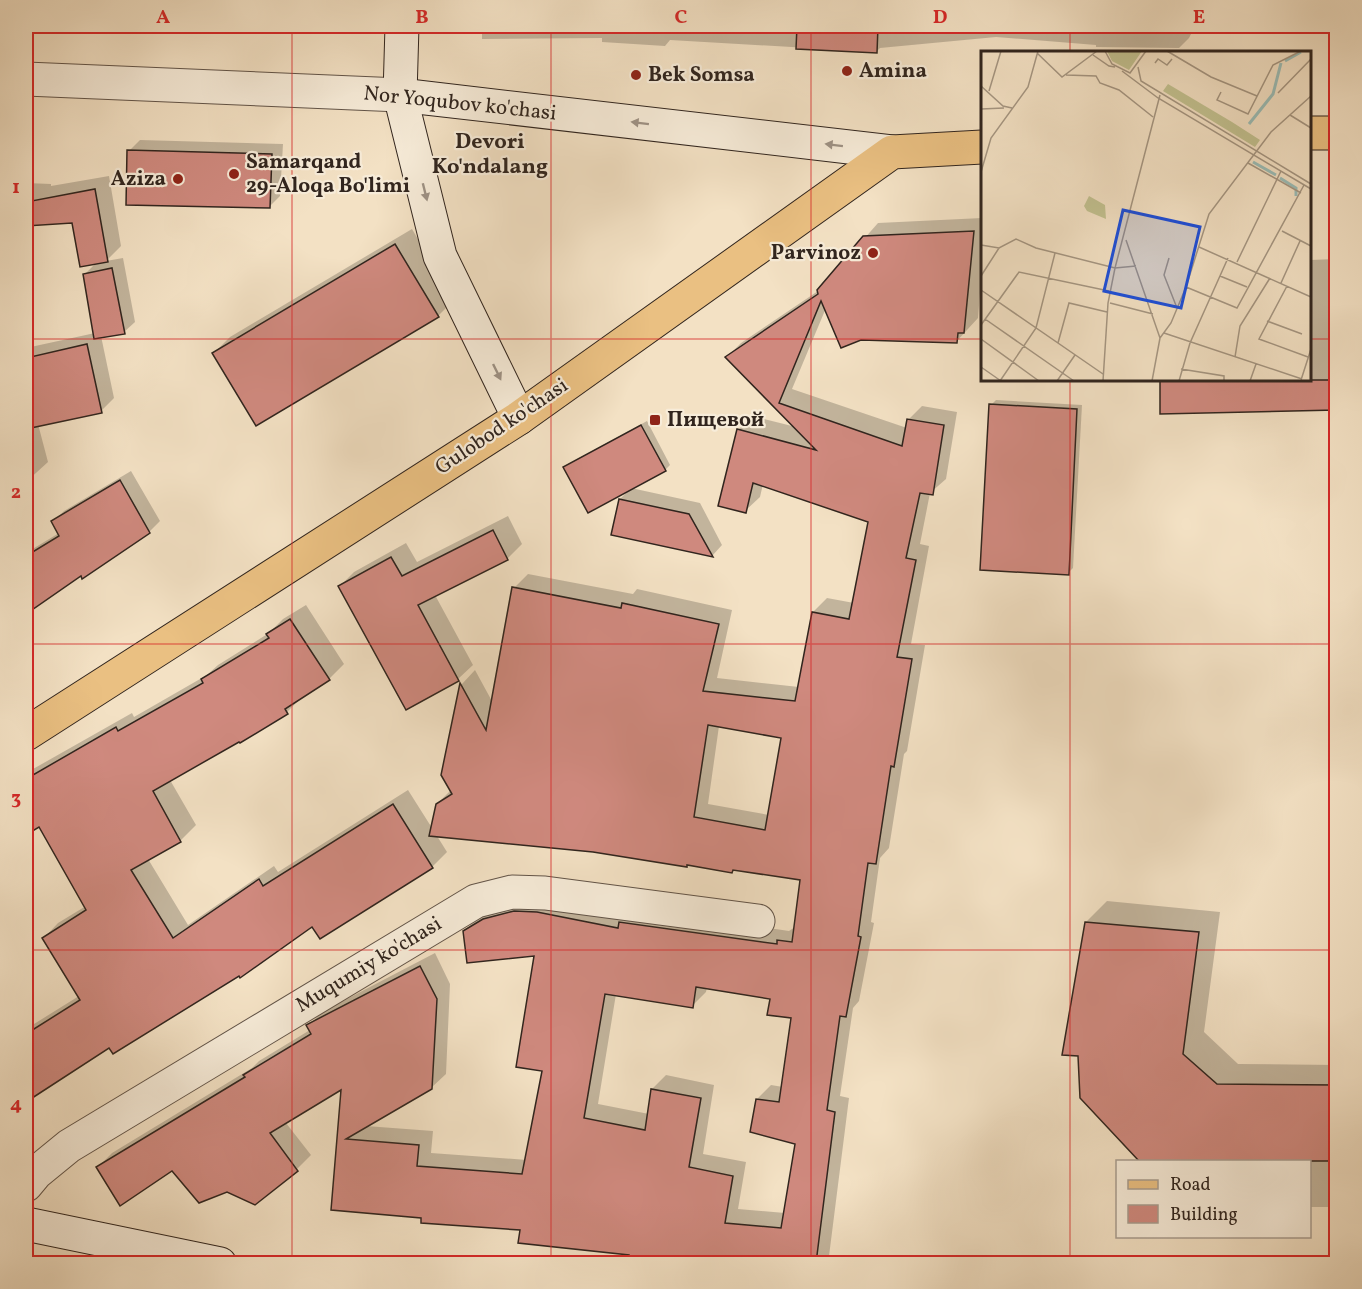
<svg xmlns="http://www.w3.org/2000/svg" width="1362" height="1289" font-family="Vollkorn,serif">
  <style>
    .shadow { fill: #0003; fill-rule: evenodd }
    .building { fill: #cf897e; stroke: #31251e; stroke-width: 1.5; fill-rule: evenodd }
    .lines { fill: none; stroke-linecap: round; stroke-linejoin: round }
    .minor-casing { stroke: #625448; stroke-width: 35 }
    .tertiary-casing { stroke: #625448; stroke-width: 35 }
    .secondary-casing { stroke: #31251e; stroke-width: 35 }
    .primary-casing { stroke: #31251e; stroke-width: 35 }
    .minor { stroke: #f7ecd9; stroke-width: 33 }
    .tertiary { stroke: #f7ecd9; stroke-width: 33 }
    .secondary { stroke: #f7ecd9; stroke-width: 33 }
    .primary { stroke: #eac082; stroke-width: 33 }
    .oneway { fill: #9e9285 }
    .grid { fill: none; stroke: #d62828; stroke-width: 1.5; stroke-opacity: 0.55 }
    .poi-dot { fill: #8f2418; stroke: #f7ecd9; stroke-width: 2 }
    .labels { text-anchor: middle; dominant-baseline: central; stroke-width: 4.5; stroke-linejoin: round; paint-order: stroke }
    .poi-label { font-size: 21px; font-weight: bold; fill: #31251e; stroke: #f7ecd9; text-anchor: start }
    .street-label { font-size: 21px; fill: #31251e; stroke: #f7ecd9 }
    .neighbourhood-label { font-size: 22px; font-weight: bold; fill: #31251e; stroke: #f7ecd9 }
    .inset-river { fill: none; stroke: #9bbdb7; stroke-width: 3 }
    .inset-road { fill: none; stroke: #a59682; stroke-width: 1.5 }
    .view { fill: #1d4ed8; fill-opacity: 0.15; stroke: #1d4ed8; stroke-width: 3 }
    .inset-edge { fill: none; stroke: #31251e; stroke-width: 3 }
    .neatline { fill: none; stroke: #d62828; stroke-width: 2 }
    .grid-label { font-size: 20px; text-anchor: middle; font-weight: bold; fill: #d62828 }
  </style>
  <rect width="100%" height="100%" fill="#f3e1c4"/>
  <filter id="stains"><feTurbulence type="fractalNoise" baseFrequency=".00333" numOctaves="4"/><feColorMatrix values="0 0 0 0 .2 0 0 0 0 .09 0 0 0 0 .02 0 0 0 .5 -.17"/></filter>
  <radialGradient id="worn" r=".72"><stop offset=".6" stop-color="#630" stop-opacity="0"/><stop offset="1" stop-color="#630" stop-opacity=".3"/></radialGradient>
  <g class="shadow">
    <path d="M128,26H206L201,30Z"/>
    <path d="M217,26H365L278,29Z"/>
    <path d="M482,26H1195L1189,38L1179,48L1096,47V45L996,37L880,48L876,52L670,40L665,46L602,42V38L482,39Z"/>
    <path d="M140,140L283,144L280,196L269,207L129,151Z"/>
    <path d="M109,176L121,246L106,261L123,258L135,322L124,332L101,336L114,398L101,411L38,424L48,462L26,482V348L95,333L85,274L97,262L73,221L26,224V183L51,184V186Z"/>
    <path d="M982,218V267L978,318L956,342L826,308L792,389L907,428L908,420L922,406L957,412L946,479L930,493L920,544L929,546L911,644L925,645L907,751L904,754L889,848L880,858L871,922L874,923L859,1001L853,1008L840,1096L849,1098L828,1264H694L631,1257V1254L521,1229L423,1216L333,1209L342,1088L286,1123L311,1155L297,1169H172L98,1167L112,1153L252,1068L259,1061L310,1030L308,1026L322,1012L435,953L450,984L446,1074L431,1088L366,1126L433,1131L431,1153L527,1160L544,1070L536,954L464,931L479,917L499,905L635,908L789,931L795,927L802,879L593,851L437,836L447,852L432,867L313,925L240,974L110,1046L26,1100V1029L79,996L44,938L58,923L86,906L39,825L26,834V773L132,713L134,717L207,675L218,665L269,633L283,619L306,605L344,664L329,679L302,697L287,712L170,780L196,825L181,840L148,859L188,925L274,866L278,872L408,790L432,828L437,804L451,790L443,775L462,684L475,670L493,703L514,588L528,574L633,594L637,589L732,610L717,678L799,687L813,612L827,598L854,603L870,521L763,484L760,497L745,511L738,430L752,416L796,427L727,357L741,343L818,291L878,223ZM719,726L783,737L769,815L708,804ZM707,987L771,998L792,1017L783,1087L771,1085L757,1099L797,1143L785,1213L738,1209L746,1162L703,1154L714,1085L666,1075L652,1089L649,1114L598,1104L616,994L692,1006L706,992Z"/>
    <path d="M412,229L454,300L438,316L214,353L230,337Z"/>
    <path d="M1336,259V408L1197,412L1162,395L1161,380H1310V260Z"/>
    <path d="M996,400L1082,405L1073,568L1068,573L991,405Z"/>
    <path d="M647,421L670,465L665,470L631,488L700,503L722,545L712,556L620,499L629,490L565,468L570,463Z"/>
    <path d="M131,471L160,521L149,532L83,577L81,574L26,612V553L59,533L53,522L64,511Z"/>
    <path d="M508,516L522,544L507,559L435,595L473,665L458,679L406,708L339,587L354,572L406,543L417,562Z"/>
    <path d="M1107,901L1220,912L1204,1032L1238,1064L1336,1065V1207H1310V1162H1142L1081,1097L1086,922Z"/>
  </g>
  <g class="building">
    <path d="M797,26H878L877,53L796,49Z"/>
    <path d="M127,150L272,154L270,208L126,205Z"/>
    <path d="M95,189L108,262L80,267L72,223L26,226V202Z"/>
    <path d="M974,231L964,333H958L957,343L861,340L841,348L821,301L779,403L902,446L907,419L944,425L933,495L920,493L906,558L916,560L897,657L912,659L894,767L891,766L876,864L868,863L858,936L861,937L846,1017L840,1016L827,1110L835,1112L816,1263H679L629,1258V1255L518,1243L520,1230L421,1223V1218L331,1210L341,1090L270,1133L298,1171L255,1205L227,1192L199,1203L172,1171L120,1206L96,1167L245,1077L243,1075L311,1034L306,1025L420,966L437,999L432,1089L346,1139L419,1145L417,1166L522,1174L542,1071L516,1067L534,956L467,963L463,931L483,919L514,911L537,912L618,928L619,922L777,944V940L792,942L800,880L733,870L732,873L687,865V867L593,852L429,836L436,804L452,794L441,775L460,683L486,730L512,587L621,608L622,603L719,624L703,691L795,701L812,612L849,619L868,522L753,483L746,513L718,506L737,429L816,450L725,357L818,294L817,290L863,236ZM708,725L781,738L765,830L694,817ZM696,987L770,999L767,1015L791,1018L779,1102L756,1099L750,1132L795,1144L781,1228L725,1223L733,1176L689,1167L701,1098L651,1089L645,1130L584,1118L605,994L693,1008Z"/>
    <path d="M395,244L439,317L256,426L212,353Z"/>
    <path d="M112,268L125,334L94,339L83,274Z"/>
    <path d="M87,344L102,413L26,429V358Z"/>
    <path d="M1160,380H1336V410L1160,414Z"/>
    <path d="M989,404L1077,409L1069,575L980,570Z"/>
    <path d="M641,425L666,471L588,513L563,467Z"/>
    <path d="M120,480L150,533L82,579L81,576L26,614V556L59,536L51,521Z"/>
    <path d="M619,499L689,514L713,557L611,535Z"/>
    <path d="M493,530L508,560L418,605L459,681L406,710L338,586L391,557L402,576Z"/>
    <path d="M290,619L330,680L285,709L288,714L240,743L239,742L153,791L181,842L131,870L173,938L259,879L263,886L393,804L433,868L320,939L312,927L240,978L239,976L113,1054L109,1048L26,1102V1034L80,1000L42,938L86,910L39,827L26,835V779L116,727L118,731L203,683L201,679L269,638L266,634Z"/>
    <path d="M1085,922L1199,932L1183,1054L1217,1084L1336,1085V1161H1139L1080,1098L1078,1056L1062,1055Z"/>
  </g>
  <g class="lines">
    <defs>
      <path id="minor" d="M26,1185L36,1173L69,1146L476,901L512,892L545,893L758,921"/>
      <path id="tertiary" d="M26,79L400,95"/>
      <g id="secondary">
        <path d="M402,26L400,95L440,256L519,418"/>
        <path d="M400,95L892,152"/>
        <path d="M26,1224L220,1264"/>
      </g>
      <g id="primary">
        <path d="M1310,133H1336"/>
        <path d="M26,734L519,418L892,152L982,147"/>
      </g>
    </defs>
    <use href="#minor" class="minor-casing"/>
    <use href="#tertiary" class="tertiary-casing"/>
    <use href="#secondary" class="secondary-casing"/>
    <use href="#primary" class="primary-casing"/>
    <use href="#minor" class="minor"/>
    <use href="#tertiary" class="tertiary"/>
    <use href="#secondary" class="secondary"/>
    <use href="#primary" class="primary"/>
  </g>
  <defs><path id="oneway-solid" d="M-6-.8H1V-3.2L6.5 0L1 3.2V.8H-6Z" transform="scale(1.5)"/></defs>
  <g class="oneway">
    <use href="#oneway-solid" transform="translate(640 123) rotate(-173)"/>
    <use href="#oneway-solid" transform="translate(834 145) rotate(-173)"/>
    <use href="#oneway-solid" transform="translate(425 192) rotate(76)"/>
    <use href="#oneway-solid" transform="translate(497 372) rotate(64)"/>
  </g>
  <path class="grid" d="M292,26V1264M551,26V1264M811,26V1264M1070,26V52M26,339H982M1310,339H1336M1070,380V1264M26,644H1336M26,950H1336"/>
  <g class="poi-dot">
    <circle cx="847" cy="71" r="6"/>
    <circle cx="636" cy="75" r="6"/>
    <circle cx="234" cy="174" r="6"/>
    <circle cx="178" cy="179" r="6"/>
    <circle cx="873" cy="253" r="6"/>
    <rect x="649" y="414" width="12" height="12" rx="3"/>
  </g>
  <g class="labels">
    <g class="poi-label">
      <text x="859" y="71">Amina</text>
      <text x="648" y="75">Bek Somsa</text>
      <text x="246" y="162">Samarqand<tspan x="246" dy="24">29-Aloqa Bo'limi</tspan></text>
      <text x="166" y="179" text-anchor="end">Aziza</text>
      <text x="861" y="253" text-anchor="end">Parvinoz</text>
      <text x="667" y="420">Пищевой</text>
    </g>
    <g class="street-label">
      <text transform="translate(460 104) rotate(6)">Nor Yoqubov ko'chasi</text>
      <text transform="translate(502 427) rotate(-34)">Gulobod ko'chasi</text>
      <text transform="translate(369 965) rotate(-31)">Muqumiy ko'chasi</text>
    </g>
    <g class="neighbourhood-label">
      <text x="490" y="142">Devori<tspan x="490" dy="25">Ko'ndalang</tspan></text>
    </g>
  </g>
  <g transform="translate(981 51)">
    <rect width="330" height="330" fill="#f3e1c4"/>
    <path d="M126,0H161L148,19L131,10ZM187,33L251,71L279,89L274,96L182,40ZM108,145L124,154L125,168L106,160L103,155Z" fill="#c2c190"/>
    <path class="inset-river" d="M304,10L320,1M268,73L292,43L300,12M272,111L295,124M299,127L315,137V145"/>
    <path class="inset-road" d="M124,0L131,13L149,22L165,0M186,0L230,26L276,45M56,2L81,26L116,0M112,4L128,15L134,16M174,12L177,8L186,14L191,8M157,16L160,30L330,133M141,20L177,47L330,138M85,24L115,25L119,32L138,39L172,66M0,35L22,55L31,57M8,40L20,0M240,41L236,49L267,63L292,14L320,0M297,42L330,8M0,58L23,57M309,64L330,77M267,112L320,142M0,121L10,87L47,36L57,0M301,180L330,195M145,189L179,287L171,330M0,194L18,197L35,188L55,197L134,217L155,215M218,196L330,246M188,207L183,224L196,257M256,211L300,120M134,217L179,44M0,225L18,197M239,225L266,236M300,232L319,190M306,235L278,288L327,306M205,236L256,257L323,134M0,239L122,323M129,252L172,263M4,268L93,330M286,270L321,283M0,274L38,221L128,240M183,282L321,328M179,287L190,272L205,236L228,163L290,81L330,45M0,288L58,330M77,292L88,252L126,261M254,306L259,275L289,227M0,316L20,330M200,318L243,325V330M320,329L330,298M19,330L55,277L74,202M76,330L94,304M122,330L127,252L134,217M198,330L209,292L247,207M269,330L275,313"/>
    <path class="view" d="M142,159L219,176L200,257L123,240Z"/>
    <rect width="330" height="330" class="inset-edge"/>
  </g>
  <rect width="1362" height="1289" fill="none" stroke="#f3e1c4" stroke-width="66"/>
  <rect x="1116" y="1160" width="195" height="78" fill="#f7ecd9" stroke="#a89c8e" stroke-width="1.5"/>
  <rect x="1128" y="1180" width="30" height="9" fill="#eac082" stroke="#a89c8e" stroke-width="1.5"/>
  <text x="1170" y="1190" font-size="18" fill="#31251e">Road</text>
  <rect x="1128" y="1205" width="30" height="18" fill="#cf897e" stroke="#a89c8e" stroke-width="1.5"/>
  <text x="1170" y="1220" font-size="18" fill="#31251e">Building</text>
  <rect x="33" y="33" width="1296" height="1223" class="neatline"/>
  <g class="grid-label">
    <text x="163" y="23">A</text>
    <text x="422" y="23">B</text>
    <text x="681" y="23">C</text>
    <text x="940" y="23">D</text>
    <text x="1199" y="23">E</text>
    <text x="16" y="193">1</text>
    <text x="16" y="498">2</text>
    <text x="16" y="804">3</text>
    <text x="16" y="1110">4</text>
  </g>
  <rect width="100%" height="100%" filter="url(#stains)"/>
  <rect width="100%" height="100%" fill="url(#worn)"/>
</svg>
